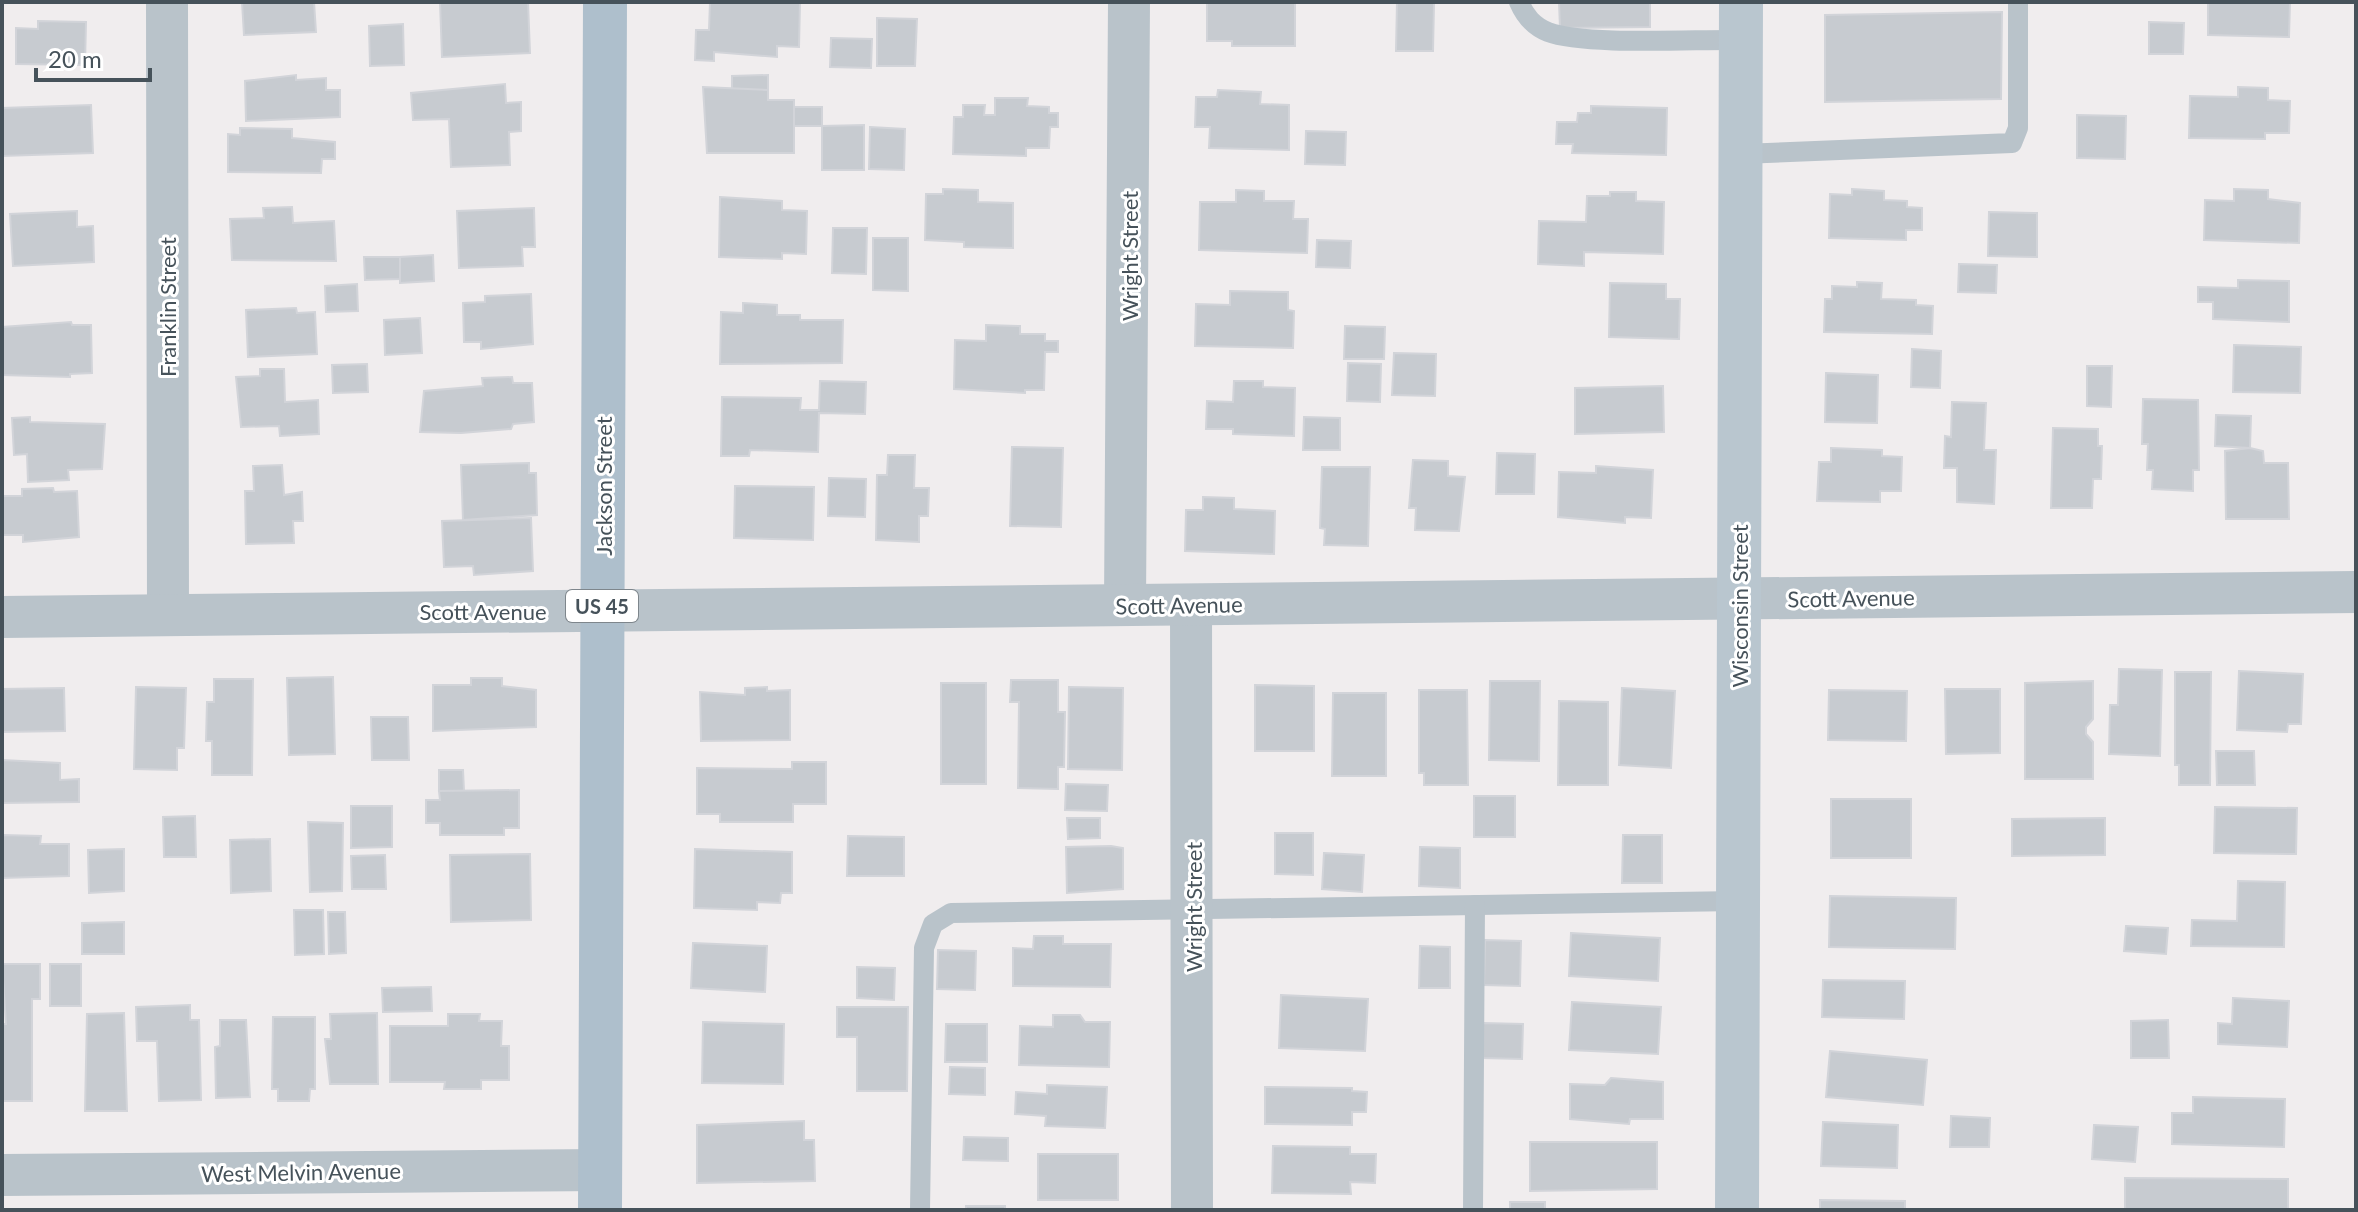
<svg xmlns="http://www.w3.org/2000/svg" width="2358" height="1212" font-family="Lato,sans-serif">
  <style>
    .building { fill: #c7cbd0; stroke: #d2d4d9; stroke-width: 2 }
    .lines { fill: none; stroke-linecap: round; stroke-linejoin: round }
    .lane { stroke: #b9c3ca; stroke-width: 20 }
    .street { stroke: #b9c3ca; stroke-width: 42 }
    .secondary { stroke: #b9c6cf; stroke-width: 44 }
    .primary { stroke: #aebfcc; stroke-width: 44 }
    .labels { text-anchor: middle; dominant-baseline: central; stroke-width: 6; stroke-linejoin: round; paint-order: stroke }
    .shield { fill: #fff; stroke: #7e868c; stroke-width: 2 }
    .shield-label { font-size: 20px; font-weight: bold; fill: #46525a }
    .street-label { font-size: 22px; fill: #46525a; stroke: #fff }
  </style>
  <rect width="100%" height="100%" fill="#f0edee"/>
  <g class="building">
    <path d="M242,2H314L316,32L244,35Z"/>
    <path d="M440,2H528L530,53L442,57Z"/>
    <path d="M710,2H800L799,47L777,46V57L714,52V61L695,60L696,30H709Z"/>
    <path d="M1207,2L1295,3V46H1232V41H1207Z"/>
    <path d="M1397,2L1434,3L1433,51H1396Z"/>
    <path d="M1559,2H1650V27L1560,28Z"/>
    <path d="M2208,2H2290L2289,37L2208,35Z"/>
    <path d="M2002,12L2001,99L1825,102V15Z"/>
    <path d="M877,18L917,19L915,66H877Z"/>
    <path d="M38,21L86,22L85,65L16,64V28L38,29Z"/>
    <path d="M2149,22L2184,23L2183,54H2149Z"/>
    <path d="M403,24L404,65L370,66L369,26Z"/>
    <path d="M831,38L872,39L871,68L830,67Z"/>
    <path d="M296,75V80L326,78V90H340V117L246,121L245,81Z"/>
    <path d="M768,75V90H732V76Z"/>
    <path d="M505,84L506,103L521,102V131L509,132L510,165L451,167L449,119L413,120L411,93Z"/>
    <path d="M703,87L768,90V100H794V153H707Z"/>
    <path d="M2238,87L2268,88V100L2290,101L2289,133H2265V139L2189,138L2190,96L2238,97Z"/>
    <path d="M1218,90L1261,92L1260,104L1289,105V150L1209,148L1210,127H1195L1196,97H1217Z"/>
    <path d="M995,98H1028L1027,106L1049,107V113H1058V127H1050L1049,148H1026V156L953,154L954,117H963V105H985L984,115H995Z"/>
    <path d="M91,105L93,153L2,156V108Z"/>
    <path d="M1591,106L1667,108L1666,155L1572,153L1573,144H1556L1557,122H1577L1578,113H1591Z"/>
    <rect x="794" y="107" width="28" height="19"/>
    <path d="M2077,115L2126,116L2125,159L2077,158Z"/>
    <path d="M864,125V170H822V126Z"/>
    <path d="M870,127L905,129L904,170L869,169Z"/>
    <path d="M240,128L292,129V138L335,142V159H322L321,173L228,172V134L240,135Z"/>
    <path d="M1306,131L1346,132L1345,165L1305,164Z"/>
    <path d="M943,189L978,190V202L1013,203V248L964,247V242L925,240L926,194H943Z"/>
    <path d="M1852,189L1884,191V200L1907,201V207L1922,208V230H1906V240L1829,238L1830,194L1852,195Z"/>
    <path d="M2234,189L2268,190V199L2300,203L2299,243L2204,240L2205,200L2234,201Z"/>
    <path d="M1236,190L1264,191V201H1294L1293,219H1308L1307,253L1199,250L1200,202H1236Z"/>
    <path d="M1610,192H1636V201L1664,202L1663,254L1584,252V266L1538,264L1539,221L1586,222L1587,196H1610Z"/>
    <path d="M720,197L782,201V210L807,211L806,254L782,253V259L719,257Z"/>
    <path d="M292,207L293,223L334,221L336,261L232,260L230,219L264,218L263,208Z"/>
    <path d="M534,208L535,247H522L523,266L459,268L457,211Z"/>
    <path d="M77,211V227L93,226L94,262L13,266L10,214Z"/>
    <path d="M1989,212L2037,213V257L1988,256Z"/>
    <path d="M833,228H867L866,274L832,273Z"/>
    <path d="M873,238H908V291L873,290Z"/>
    <path d="M1317,240L1351,241L1350,268L1316,267Z"/>
    <path d="M433,255L434,281L400,283V257Z"/>
    <path d="M364,257H400V279L365,280Z"/>
    <path d="M1959,264L1997,265L1996,293L1958,292Z"/>
    <path d="M2238,280L2289,281V322L2213,319V302H2198V287L2238,288Z"/>
    <path d="M1857,282L1882,283L1881,299L1916,300V305L1933,306L1932,334L1824,332L1825,299H1832V286L1857,287Z"/>
    <path d="M1610,283L1666,284V299H1680L1679,339L1609,337Z"/>
    <path d="M357,284L358,311L326,312L325,286Z"/>
    <path d="M1230,291L1288,292V310L1294,311L1293,348L1195,346L1196,304L1230,305Z"/>
    <path d="M531,294L533,344L481,349V342H464L463,303L485,302V296Z"/>
    <path d="M743,303L777,305V315H800V320H843L842,363L720,364L721,312L743,313Z"/>
    <path d="M296,308L297,313L315,312L317,354L248,357L246,310Z"/>
    <path d="M420,318L422,353L385,355L384,320Z"/>
    <path d="M71,322L72,325H91L92,373L70,374V377L2,375V327Z"/>
    <path d="M986,325L1020,326V334H1045V341H1058V352H1045L1044,390H1025V393L954,389L955,340L986,341Z"/>
    <path d="M1345,326L1385,327L1384,359H1344Z"/>
    <path d="M2234,345L2301,347L2300,393L2233,392Z"/>
    <path d="M1912,349L1941,351L1940,388L1911,387Z"/>
    <path d="M1394,353L1436,354L1435,396L1392,395Z"/>
    <path d="M1348,363L1381,364L1380,402L1347,401Z"/>
    <path d="M367,364L368,392L333,393L332,365Z"/>
    <path d="M2087,366H2112L2111,407L2087,406Z"/>
    <path d="M260,369H284L285,402L318,400L319,434L280,436L279,426L241,427L236,377L260,376Z"/>
    <path d="M1826,373L1878,375L1877,423L1825,422Z"/>
    <path d="M512,377L513,383H532L534,422L513,424L511,429L461,433L420,432L424,391L483,386L482,378Z"/>
    <path d="M820,381L866,382L865,414L819,413L818,452L750,450L749,456H721L722,397L801,398L800,410H819Z"/>
    <path d="M1234,381H1263V387L1295,388L1294,436L1233,434V429H1206L1207,401L1233,402Z"/>
    <path d="M1663,386L1664,432L1575,434V388Z"/>
    <path d="M2143,399L2198,400L2199,470H2193V491L2152,489L2153,470H2147L2148,444H2142Z"/>
    <path d="M1952,402L1986,403L1984,450H1996L1994,504L1957,502V468H1944L1945,436L1951,437Z"/>
    <path d="M2216,415L2251,416L2250,448L2215,446Z"/>
    <path d="M30,417V422L105,424L102,469L68,470L69,480L28,482L27,454L14,455L12,418Z"/>
    <path d="M1304,417L1340,418V450H1303Z"/>
    <path d="M2053,428L2098,429V446H2102L2101,479H2093L2092,508H2051Z"/>
    <path d="M1012,447L1063,448L1061,527L1010,526Z"/>
    <path d="M1831,448L1882,450V456L1902,457L1901,491H1880V502L1817,501L1819,462H1831Z"/>
    <path d="M2250,448L2263,451L2264,463H2288L2289,519H2226L2225,451Z"/>
    <path d="M1497,453L1535,454L1534,494H1496Z"/>
    <path d="M888,455H915L914,488H929L928,516H919V542L876,540L877,475H887Z"/>
    <path d="M1413,460L1448,461V476L1465,477L1459,531L1415,530L1416,508H1409Z"/>
    <path d="M529,463V473H536L537,515L463,520L461,465Z"/>
    <path d="M282,465L284,495L302,492L303,521H293L294,543L246,544L245,491H254L253,466Z"/>
    <path d="M1596,466L1653,470L1651,518L1625,517V523L1558,517L1559,472L1596,473Z"/>
    <path d="M1322,467H1370L1368,546L1324,545L1325,529L1320,528Z"/>
    <path d="M829,478L866,479L865,517L828,516Z"/>
    <path d="M735,486L814,487L813,540L734,538Z"/>
    <path d="M53,488L54,492L77,491L79,537L23,542V535H2V496H22V489Z"/>
    <path d="M1203,497L1234,498V509L1275,511L1274,554L1185,551L1186,510H1203Z"/>
    <path d="M531,518L533,571L474,575L473,566L444,567L442,521Z"/>
    <path d="M2119,669L2162,670L2160,756L2109,754L2110,705H2118Z"/>
    <path d="M2239,671L2303,674L2301,724H2288L2287,732L2237,730Z"/>
    <path d="M2175,672H2211L2210,785H2179V765H2175Z"/>
    <path d="M333,677L335,754L289,755L287,678Z"/>
    <path d="M471,678H502V686L536,690V727L433,731V685H471Z"/>
    <path d="M214,679H253L252,775H212V741H206L207,702H214Z"/>
    <path d="M1011,680H1058V712H1065L1064,767H1058V789L1018,788L1019,702H1010Z"/>
    <path d="M1490,681H1540L1539,761L1489,760Z"/>
    <path d="M2093,681V719L2086,727V734L2093,742V779H2025V683Z"/>
    <rect x="941" y="683" width="45" height="101"/>
    <path d="M1255,685L1314,686V751H1255Z"/>
    <path d="M136,687L186,688L184,748H177V770L134,769Z"/>
    <path d="M767,687V691L790,690V740L701,741L700,692L745,695V688Z"/>
    <path d="M1069,687L1123,688L1122,770L1068,769Z"/>
    <path d="M64,688L65,731L2,732V689Z"/>
    <path d="M1622,688L1675,691L1671,768L1619,765Z"/>
    <path d="M1945,689H2000V753L1946,754Z"/>
    <path d="M1419,690H1467L1468,785H1424V773H1419Z"/>
    <path d="M1829,690L1907,691L1906,741L1828,740Z"/>
    <path d="M1333,693H1386V776H1332Z"/>
    <path d="M1559,701L1608,702V785H1558Z"/>
    <path d="M371,717H408L409,760H372Z"/>
    <path d="M2216,751H2254L2255,785H2217Z"/>
    <path d="M2,760L60,763V780L79,779V802L2,803Z"/>
    <path d="M792,762H826V804H793V822H720V814H697V768L792,769Z"/>
    <path d="M439,770H463L464,791H439Z"/>
    <path d="M1066,784L1108,785L1107,811L1065,810Z"/>
    <path d="M519,790V828H504V835H440V823H426V800H440L439,791Z"/>
    <rect x="1474" y="796" width="41" height="41"/>
    <rect x="1831" y="799" width="80" height="59"/>
    <path d="M351,806H392V847L351,848Z"/>
    <path d="M2215,807L2297,808L2296,854L2214,853Z"/>
    <path d="M195,816L196,857H164L163,817Z"/>
    <path d="M1067,818H1100V838L1068,839Z"/>
    <path d="M2105,818V855L2012,856V819Z"/>
    <path d="M308,822L343,823L342,891L310,892Z"/>
    <path d="M1275,833H1313V875L1275,874Z"/>
    <path d="M2,835L41,836L40,844H69V876L2,878Z"/>
    <path d="M1623,835H1662V883H1622Z"/>
    <path d="M848,836L904,837V876H847Z"/>
    <path d="M270,839L271,891L231,893L230,840Z"/>
    <path d="M1111,846L1123,848V889L1067,893L1066,847Z"/>
    <path d="M1420,847L1460,848V888L1419,886Z"/>
    <path d="M124,849V891L89,893L88,850Z"/>
    <path d="M695,849L792,852V893H781L780,903L757,902V910L694,908Z"/>
    <path d="M1324,853L1364,855L1362,892L1322,889Z"/>
    <path d="M530,854L531,920L451,922L450,855Z"/>
    <path d="M385,855L386,889H352L351,856Z"/>
    <path d="M2238,881L2285,882L2284,947L2191,946L2192,920L2237,921Z"/>
    <path d="M1830,896L1956,898L1955,949L1829,947Z"/>
    <path d="M294,910H323L324,954L295,955Z"/>
    <path d="M328,912H345L346,953L329,954Z"/>
    <path d="M124,922V954H82V923Z"/>
    <path d="M2126,926L2168,928L2166,954L2124,951Z"/>
    <path d="M1571,933L1660,938L1658,981L1569,976Z"/>
    <path d="M1034,936H1063V944H1111L1110,987L1013,986V948L1033,949Z"/>
    <path d="M1485,940L1521,941L1520,986L1484,985Z"/>
    <path d="M693,943L767,946L765,992L691,988Z"/>
    <path d="M1420,946L1450,947V988H1419Z"/>
    <path d="M938,950L976,951L975,990L937,989Z"/>
    <path d="M2,964H40V999H32V1101H2V1024H6Z"/>
    <rect x="50" y="964" width="31" height="42"/>
    <path d="M857,967L895,968L894,1000L857,998Z"/>
    <path d="M1823,980L1905,981L1904,1019L1822,1017Z"/>
    <path d="M431,987L432,1011L383,1012L382,988Z"/>
    <path d="M1281,995L1368,999L1365,1051L1279,1048Z"/>
    <path d="M2233,998L2289,1001L2287,1047L2218,1044V1023L2232,1024Z"/>
    <path d="M1572,1002L1661,1007L1658,1054L1569,1050Z"/>
    <path d="M190,1005V1020H199L201,1100L159,1101L157,1041H137L136,1007Z"/>
    <path d="M837,1007H908L907,1091H857V1037H837Z"/>
    <path d="M124,1013L127,1111H85L87,1014Z"/>
    <path d="M377,1013L378,1084H330L325,1039H331L330,1014Z"/>
    <path d="M448,1014H480L479,1021H502L501,1046H509V1080H481V1089H444L445,1082H390V1026H448Z"/>
    <path d="M1053,1015H1080L1085,1022H1110L1109,1067L1019,1065L1020,1026L1053,1027Z"/>
    <path d="M273,1017H315V1089H310L309,1101H278V1089H272Z"/>
    <path d="M220,1020H246L250,1097L216,1098L215,1047L220,1046Z"/>
    <path d="M2168,1020L2169,1058H2131V1021Z"/>
    <path d="M703,1022L784,1024L783,1084L702,1083Z"/>
    <path d="M1483,1023L1523,1024L1522,1059L1482,1058Z"/>
    <path d="M946,1024H987V1062H945Z"/>
    <path d="M1830,1051L1927,1060L1923,1105L1826,1097Z"/>
    <path d="M950,1067L985,1068V1095L949,1094Z"/>
    <path d="M1611,1078L1663,1082V1119H1630L1629,1124L1570,1119V1084L1605,1085Z"/>
    <path d="M1047,1085L1107,1087L1105,1128L1045,1126L1046,1116L1015,1114L1016,1092L1047,1094Z"/>
    <path d="M1265,1087L1352,1088V1091L1367,1092L1366,1112H1352V1125L1265,1124Z"/>
    <path d="M2193,1097L2285,1099L2284,1147L2172,1144V1113H2193Z"/>
    <path d="M1951,1116L1990,1118L1989,1147H1950Z"/>
    <path d="M804,1121V1140H814L815,1181L697,1183V1125Z"/>
    <path d="M1823,1122L1898,1125L1897,1168L1821,1166Z"/>
    <path d="M2094,1125L2138,1127L2135,1162L2092,1159Z"/>
    <path d="M964,1137L1008,1138V1161L963,1160Z"/>
    <path d="M1530,1142H1657V1189L1530,1191Z"/>
    <path d="M1273,1146L1350,1147V1154H1376L1375,1183L1350,1182L1351,1194L1272,1193Z"/>
    <rect x="1038" y="1154" width="80" height="46"/>
    <path d="M2125,1178L2288,1179V1210H2125Z"/>
    <path d="M1820,1200L1905,1201V1210H1820Z"/>
    <rect x="1510" y="1202" width="35" height="8"/>
    <rect x="966" y="1206" width="39" height="4"/>
  </g>
  <g class="lines">
    <g class="lane">
      <path d="M1519,2C1525,16 1533,26 1548,32C1585,46 1697,39 1741,40"/>
      <path d="M1741,154L2012,143L2018,128V2"/>
      <path d="M920,1210L924,948L933,924L951,913L1739,901"/>
      <path d="M1473,1210L1475,905"/>
    </g>
    <g class="street">
      <path d="M167,2L168,613"/>
      <path d="M1125,605L1129,2"/>
      <path d="M1191,605L1192,1210"/>
      <path d="M2,617L2356,592"/>
      <path d="M2,1175L601,1170"/>
    </g>
    <path class="secondary" d="M1737,1210L1741,2"/>
    <path class="primary" d="M600,1210L605,2"/>
  </g>
  <g class="labels">
    <rect class="shield" x="566" y="590" width="72" height="32" rx="6"/>
    <g class="shield-label">
      <text x="602" y="606">US 45</text>
    </g>
    <g class="street-label">
      <text transform="translate(1129 256) rotate(-90)">Wright Street</text>
      <text transform="translate(167 307) rotate(-90)">Franklin Street</text>
      <text transform="translate(603 486) rotate(-90)">Jackson Street</text>
      <text transform="translate(1851 598) rotate(-1)">Scott Avenue</text>
      <text transform="translate(1179 605) rotate(-1)">Scott Avenue</text>
      <text transform="translate(1739 606) rotate(-90)">Wisconsin Street</text>
      <text x="483" y="611">Scott Avenue</text>
      <text transform="translate(1193 907) rotate(-90)">Wright Street</text>
      <text transform="translate(301 1172) rotate(-1)">West Melvin Avenue</text>
    </g>
  </g>
  <rect width="2358" height="1212" fill="none" stroke="#46525a" stroke-width="8"/>
  <path d="M36 68v12h114v-12" fill="none" stroke="#46525a" stroke-width="4"/>
  <text x="48" y="68" font-size="24" fill="#46525a" stroke="#ffffff" stroke-width="6" paint-order="stroke">20 m</text>
</svg>
